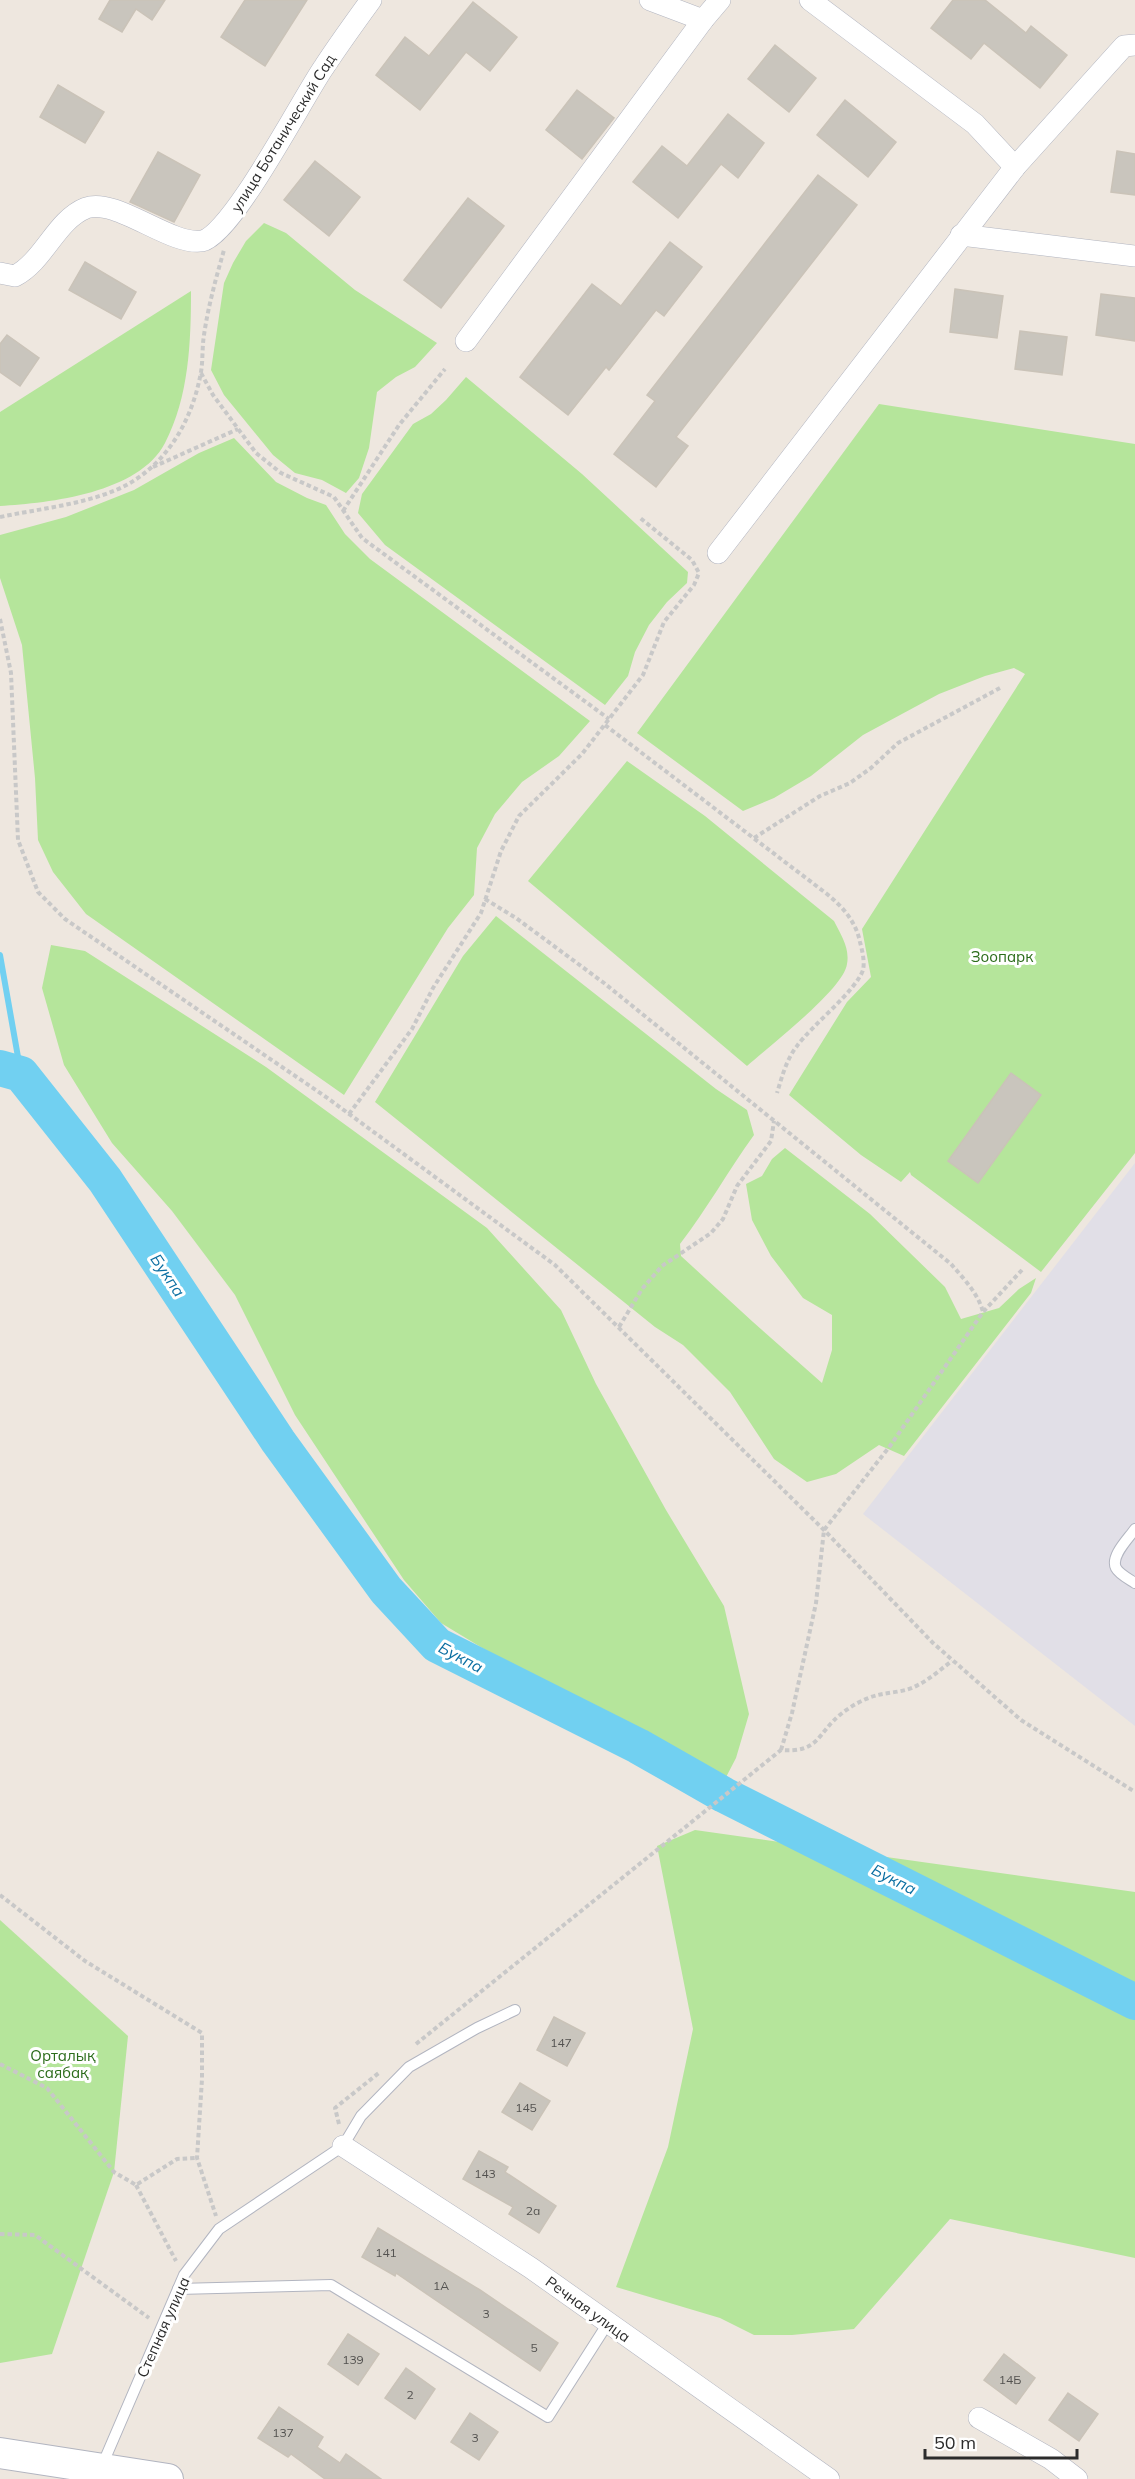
<svg xmlns="http://www.w3.org/2000/svg" width="1135" height="2479" font-family="Mulish,sans-serif">
  <style>
    .industrial { fill: #e1dfe7 }
    .green { fill: #b5e59b }
    .lines { fill: none; stroke-linecap: round; stroke-linejoin: round }
    .stream { stroke: #71d0f1; stroke-width: 6 }
    .river { stroke: #71d0f1; stroke-width: 36 }
    .building { fill: #c9c5bd; stroke: #cac3b8; stroke-width: 1.5 }
    .service-casing { stroke: #b2b5c0; stroke-width: 12 }
    .minor-casing { stroke: #b2b5c0; stroke-width: 22 }
    .secondary-casing { stroke: #b2b5c0; stroke-width: 32 }
    .path { stroke: #c8c8c8; stroke-width: 4; stroke-dasharray: 4.5 3; stroke-linecap: butt }
    .service { stroke: #fff; stroke-width: 10 }
    .minor { stroke: #fff; stroke-width: 21 }
    .secondary { stroke: #fff; stroke-width: 30 }
    .labels { text-anchor: middle; dominant-baseline: central; stroke-width: 6; stroke-linejoin: round; paint-order: stroke }
    .number-label { font-size: 12px; fill: #535250 }
    .street-label { font-size: 15px; fill: #2c2c2c; stroke: #fff }
    .park-label { font-size: 15px; fill: #2b6c1a; stroke: #fff }
    .water-label { font-size: 16px; font-style: italic; fill: #0b6fa2; stroke: #fff }
  </style>
  <rect width="100%" height="100%" fill="#eee7df"/>
  <path class="industrial" d="M1135,1163V1726L863,1514Z"/>
  <g class="green">
    <path d="M264,223L286,233L355,290L437,343L415,367L396,377L377,392L369,448L359,478L346,493L322,480L295,473L273,455L224,395L211,370L224,283L233,263L246,241Z"/>
    <path d="M191,291C191,342 189,397 165,443C139,493 50,503 0,506V412Z"/>
    <path d="M466,377L582,474L688,572L687,583L667,602L649,625L635,652L628,676L605,705L385,545L358,513L362,494L413,424L431,414L446,400Z"/>
    <path d="M879,404L1135,444V1153L1041,1272L911,1175L910,1172L901,1182L861,1155L789,1095L847,1002L871,977L862,929L1025,674L1014,668L985,676L939,694L863,735L811,776L774,798L743,811L637,733Z"/>
    <path d="M234,438L276,482L307,498L326,505L345,534L370,559L590,721L559,756L522,782L495,814L477,848L474,895L448,928L344,1095L86,914L53,872L38,840L35,778L22,645L0,578V535L66,517L134,490L199,453Z"/>
    <path d="M627,761L705,816L834,921C841,935 850,948 847,964C844,989 768,1047 747,1066L528,881Z"/>
    <path d="M496,916L716,1089L747,1110L754,1135C728,1171 707,1209 680,1244L681,1256L753,1322L822,1383L832,1350V1315L803,1298L771,1256L752,1220L746,1184L762,1176L772,1159L785,1148L870,1214L945,1287L961,1319L999,1308L1019,1289L1036,1278L1031,1293L904,1456L879,1445L836,1474L807,1482L774,1459L730,1392L683,1345L655,1327L375,1102L463,956Z"/>
    <path d="M51,945L85,951L266,1067L487,1228L561,1310L596,1384L666,1510L724,1606L749,1714L736,1758L723,1783L522,1672L441,1623L404,1580L295,1415L235,1295L172,1211L112,1143L64,1065L42,988Z"/>
    <path d="M695,1830L1135,1892V2258L950,2219L854,2329L792,2335H754L720,2318L616,2287L668,2147L693,2029L657,1846Z"/>
    <path d="M0,1920L128,2036L114,2172L52,2354L0,2363Z"/>
  </g>
  <g class="lines">
    <path class="stream" d="M0,955L21,1074"/>
    <path class="river" d="M0,1068L21,1074L105,1180L278,1441L386,1590L437,1645L638,1746L724,1795L1135,2002"/>
  </g>
  <g class="building">
    <path d="M110,0H165L152,20L136,9L122,32L99,19Z"/>
    <path d="M245,0H307L265,66L221,37Z"/>
    <path d="M953,0H985L1026,33L1031,26L1067,55L1040,88L984,43L971,59L931,28Z"/>
    <path d="M473,2L517,37L490,71L466,52L420,110L376,75L405,37L429,56Z"/>
    <path d="M775,45L816,78L789,112L748,79Z"/>
    <path d="M58,85L104,112L85,143L40,117Z"/>
    <path d="M577,90L614,118L582,159L546,130Z"/>
    <path d="M845,100L896,142L868,177L817,135Z"/>
    <path d="M728,114L764,143L738,178L721,164L678,218L633,182L662,146L687,166Z"/>
    <path d="M1117,151L1135,154V195L1111,192Z"/>
    <path d="M158,152L200,175L174,222L130,202Z"/>
    <path d="M315,161L360,197L329,236L284,200Z"/>
    <path d="M818,175L857,205L676,437L688,446L656,487L614,454L655,401L647,395Z"/>
    <path d="M468,198L504,226L441,308L404,280Z"/>
    <path d="M670,242L702,267L664,316L656,310L609,370L606,367L568,415L520,377L592,284L621,306Z"/>
    <path d="M85,262L136,292L121,319L69,290Z"/>
    <path d="M955,289L1003,296L997,338L950,332Z"/>
    <path d="M1101,294L1135,298V341L1096,335Z"/>
    <path d="M1020,331L1067,337L1062,375L1015,369Z"/>
    <path d="M7,335L39,358L20,386L0,372V344Z"/>
    <path d="M1011,1073L1041,1095L978,1183L948,1161Z"/>
    <path d="M554,2017L585,2033L567,2066L537,2050Z"/>
    <path d="M520,2083L550,2101L532,2130L502,2112Z"/>
    <path d="M479,2151L508,2167L505,2172L556,2206L539,2233L509,2214L513,2207L463,2179Z"/>
    <path d="M378,2228L480,2290L558,2343L540,2371L396,2273L395,2276L362,2257Z"/>
    <path d="M348,2334L379,2354L358,2385L328,2364Z"/>
    <path d="M1004,2354L1035,2378L1016,2404L984,2380Z"/>
    <path d="M406,2368L435,2389L415,2419L385,2398Z"/>
    <path d="M1068,2393L1098,2414L1079,2441L1049,2420Z"/>
    <path d="M279,2407L323,2437L317,2447L340,2463L346,2454L381,2479H325L291,2454L288,2457L258,2438Z"/>
    <path d="M470,2413L498,2432L479,2460L451,2442Z"/>
  </g>
  <g class="lines">
    <defs>
      <g id="service">
        <path d="M1135,1529C1129,1538 1110,1556 1116,1568C1119,1574 1129,1579 1135,1583"/>
        <path d="M178,2289L331,2285L548,2417L608,2323"/>
        <path d="M101,2468L184,2275L219,2229L343,2146L361,2116L409,2067L477,2028L515,2010"/>
      </g>
      <g id="minor">
        <path d="M650,0L703,20L720,0"/>
        <path d="M810,0L975,124L1015,167"/>
        <path d="M961,235L1135,256"/>
        <path d="M0,273L15,276C44,261 56,220 86,208C116,197 170,246 202,241C232,235 303,97 324,67C339,44 355,22 371,0"/>
        <path d="M466,341L703,20"/>
        <path d="M718,553L1015,167L1124,46L1135,45"/>
        <path d="M343,2146L531,2268L829,2479"/>
        <path d="M979,2418L1051,2459L1077,2479"/>
      </g>
      <path id="secondary" d="M0,2453L168,2479"/>
    </defs>
    <use href="#service" class="service-casing"/>
    <use href="#minor" class="minor-casing"/>
    <use href="#secondary" class="secondary-casing"/>
    <g class="path">
      <path d="M201,373L213,395L256,453L281,473L334,497L362,538L609,719"/>
      <path d="M153,467L238,429"/>
      <path d="M343,511L399,425L445,369"/>
      <path d="M0,517C38,509 80,505 116,490C165,469 192,422 201,372C203,360 202,347 204,335C208,307 216,278 224,250"/>
      <path d="M0,619L11,673L18,840L38,892L65,919L326,1097L555,1265L824,1530L933,1643L1021,1720L1135,1792"/>
      <path d="M605,725L827,894C843,907 856,922 860,942C862,950 865,961 863,970C856,991 811,1026 797,1046C786,1060 782,1077 777,1093"/>
      <path d="M754,838L820,796L850,783L871,768L898,743L1000,688"/>
      <path d="M485,899L516,918L604,983L951,1264C963,1278 978,1293 983,1312"/>
      <path d="M349,1114L412,1029L433,988L481,913L501,851L519,816L582,754L643,675L664,622L694,585L699,573L692,560L639,517"/>
      <path d="M619,1327L642,1289L662,1266L711,1233L723,1219L737,1186L771,1141L774,1121"/>
      <path d="M781,1750L792,1713L816,1603L824,1530L890,1446L983,1312L1022,1270"/>
      <path d="M0,1895L85,1961L202,2033V2079L197,2158L216,2216"/>
      <path d="M416,2044L781,1750C820,1753 817,1733 841,1714C851,1706 865,1698 878,1695C891,1692 906,1692 918,1685C930,1679 941,1669 952,1661"/>
      <path d="M0,2064L47,2088L114,2172L136,2185L177,2159L197,2158"/>
      <path d="M339,2124L335,2108L380,2072"/>
      <path d="M136,2185L176,2261"/>
      <path d="M0,2234L35,2235L149,2318"/>
    </g>
    <use href="#service" class="service"/>
    <use href="#minor" class="minor"/>
    <use href="#secondary" class="secondary"/>
  </g>
  <g class="labels">
    <g class="number-label">
      <text x="561" y="2042">147</text>
      <text x="526" y="2107">145</text>
      <text x="485" y="2173">143</text>
      <text x="533" y="2210">2а</text>
      <text x="386" y="2252">141</text>
      <text x="441" y="2285">1А</text>
      <text x="486" y="2313">3</text>
      <text x="534" y="2347">5</text>
      <text x="353" y="2359">139</text>
      <text x="1010" y="2379">14Б</text>
      <text x="410" y="2394">2</text>
      <text x="283" y="2432">137</text>
      <text x="475" y="2437">3</text>
    </g>
    <g class="street-label">
      <text transform="translate(283 133) rotate(-58)">улица Ботанический Сад</text>
      <text transform="translate(588 2309) rotate(36)">Речная улица</text>
      <text transform="translate(163 2327) rotate(-66)">Степная улица</text>
    </g>
    <g class="park-label">
      <text x="1002" y="956">Зоопарк</text>
      <text x="63" y="2055">Орталық<tspan x="63" dy="17">саябақ</tspan></text>
    </g>
    <g class="water-label">
      <text transform="translate(168 1275) rotate(56)">Букпа</text>
      <text transform="translate(461 1657) rotate(28)">Букпа</text>
      <text transform="translate(894 1879) rotate(27)">Букпа</text>
    </g>
  </g>
  <path d="M925 2449v9h152v-9" fill="none" stroke="#2c2c2c" stroke-width="3"/>
  <text x="934" y="2449" font-size="18" fill="#2c2c2c" stroke="#ffffff" stroke-width="4.5" paint-order="stroke">50 m</text>
</svg>
